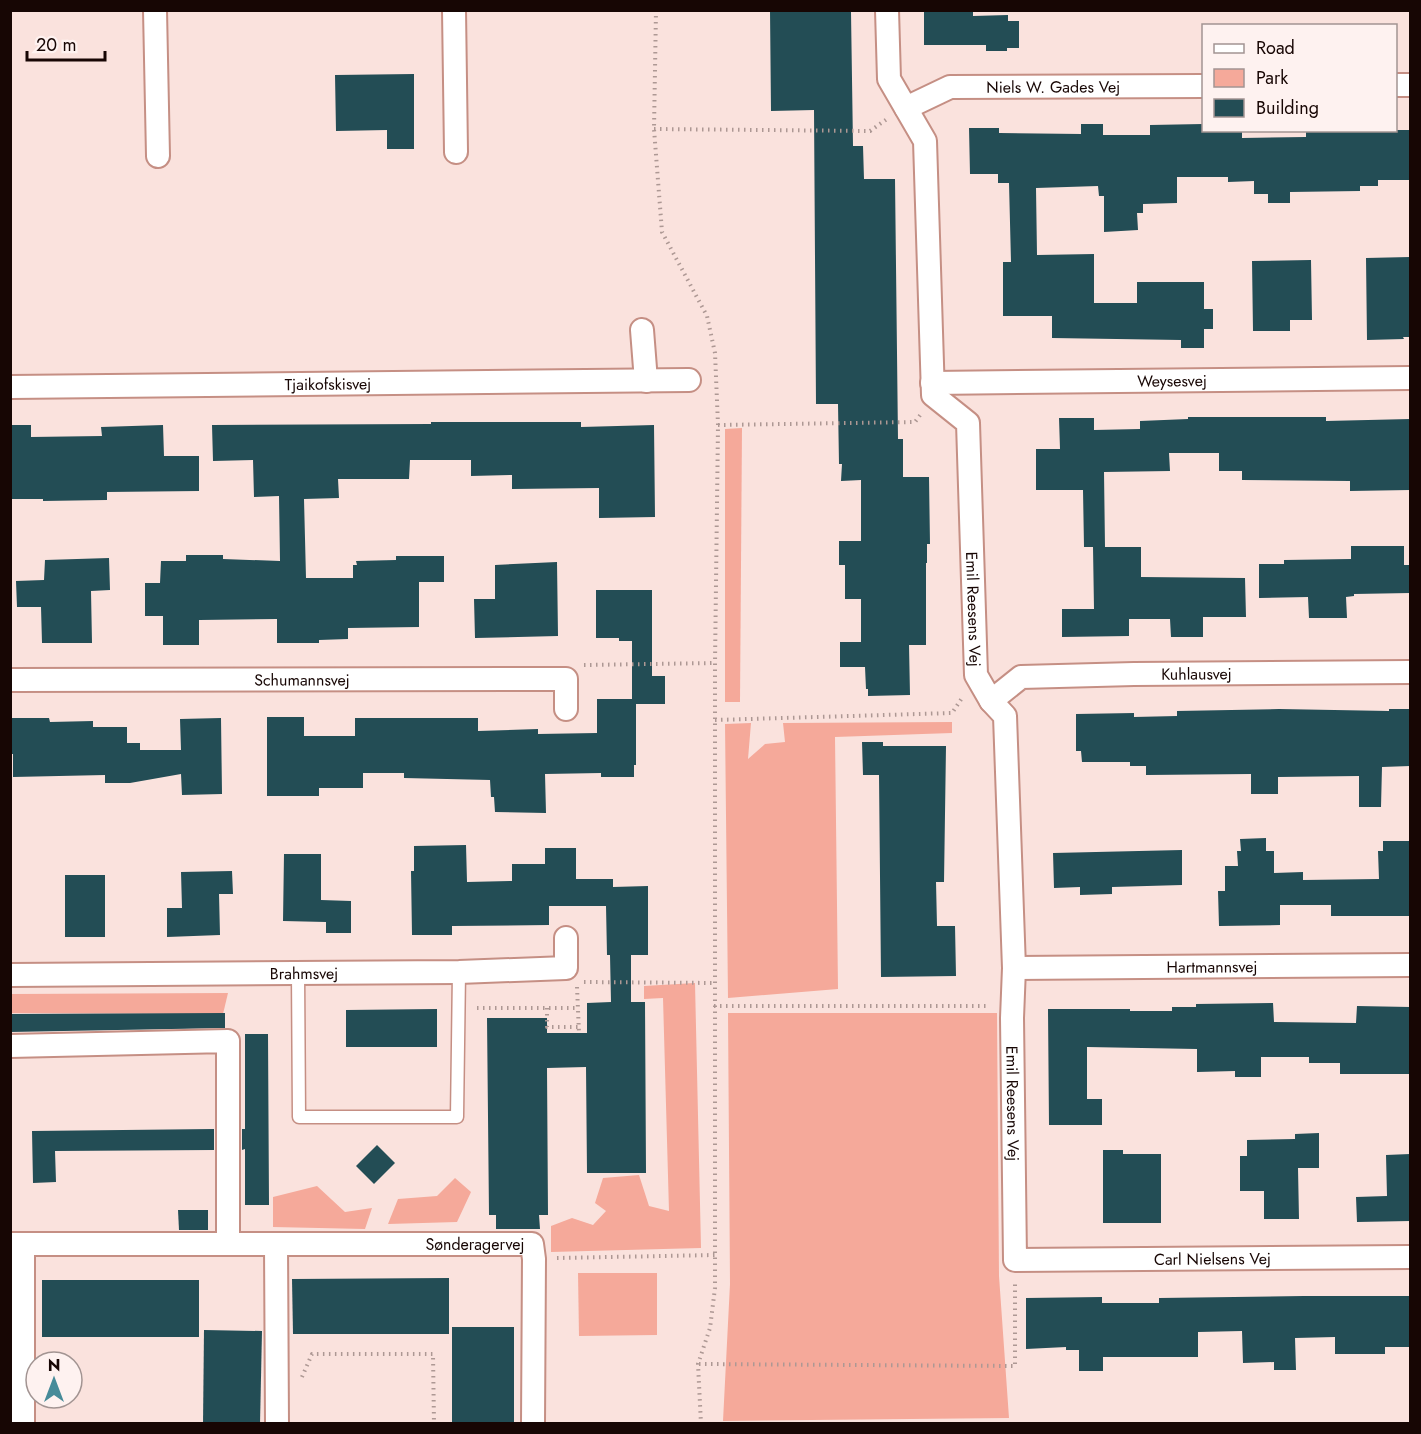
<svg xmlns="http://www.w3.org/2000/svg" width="1421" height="1434" font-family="Jost,sans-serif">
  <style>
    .green { fill: #f5a99a }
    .building { fill: #234d55 }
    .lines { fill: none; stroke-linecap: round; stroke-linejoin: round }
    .service-casing { stroke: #c58f84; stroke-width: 15 }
    .minor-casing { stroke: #c58f84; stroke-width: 26 }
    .path { stroke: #ad9894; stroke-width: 4; stroke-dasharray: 1.5 4.5; stroke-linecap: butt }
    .service { stroke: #fff; stroke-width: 12 }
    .minor { stroke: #fff; stroke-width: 22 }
    .labels { text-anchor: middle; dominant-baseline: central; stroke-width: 6; stroke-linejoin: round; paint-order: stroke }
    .street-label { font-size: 16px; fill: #170604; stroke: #fef2f0 }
  </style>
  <rect width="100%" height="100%" fill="#fae2dd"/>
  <g class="green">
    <path d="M742,428L740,702H725V429Z"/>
    <path d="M952,722V733L835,737L838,989L728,998L725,724L751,723L748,759L765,744L785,742L783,723Z"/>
    <path d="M695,983L701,1248L551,1252V1226L572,1218L593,1225L606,1211L595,1203L603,1178L639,1175L649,1206L669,1211L663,998L644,999V986Z"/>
    <path d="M228,993L223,1014L11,1013V994Z"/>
    <path d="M728,1013H997L999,1276L1009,1418L723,1421L730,1284Z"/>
    <path d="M455,1178L471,1192L457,1222L388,1224L398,1199L437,1196Z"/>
    <path d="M317,1186L345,1212L372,1208L365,1229L273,1227V1197Z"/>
    <path d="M578,1273H657V1335L579,1336Z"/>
  </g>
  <g class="building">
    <path d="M770,10L851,12L853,146H863L864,179H895L898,439H903V477H929L930,544H927V563H926V645H909L910,695L868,696V689H866L865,667H840V642H861V599H845V565H839V541H861V480L841,481L842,464H839L838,404H816L814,110L771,111Z"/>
    <path d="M924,10H973V16L1008,15V21H1019V48H1007V51H986V45H924Z"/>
    <path d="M414,74V149H387V130L336,131L335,75Z"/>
    <path d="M1081,124H1103V135H1150V125L1203,124V130H1242V138L1306,137V130H1410V180H1378V186H1360V191L1290,192V203H1268V194H1254V181L1228,182V177H1177V203L1143,204V213H1137L1138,230L1104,232V196H1099L1098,186L1036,188L1037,255L1094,254V303H1137V282H1204V309H1213V329H1204V348H1181V340L1052,338V316H1003V262H1011L1009,183H998V174H970L969,128H999V133L1081,134Z"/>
    <path d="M1410,257V337H1403L1404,339L1367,340L1366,258Z"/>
    <path d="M1311,260L1312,320H1290V331H1253L1252,261Z"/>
    <path d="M1188,417H1326V421L1410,419V490L1350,491V481L1242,480V471H1219V453H1169L1170,471L1104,472L1105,547H1141V577L1245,578L1246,617H1203V637H1171L1170,619H1129V636L1062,637V609H1094L1093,547H1084L1083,490H1036V449H1060L1059,418H1094V430L1140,429V421L1188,419Z"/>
    <path d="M431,422H581V427L654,425L655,517L599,518V488L512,489V475L471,476V460H410L409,479H338L339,498L304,499L306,578H353V565H357L356,561L396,560V556H444V582H419V627L348,628V639L319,640V643H277V619L199,620V645H163V616H145V583H160L161,561H186V555H223V559L280,561L279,496L254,497L253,460L213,461L212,425L431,424Z"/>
    <path d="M10,425H31V437L102,436L101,427L163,425L164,456H199V491L107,492V500L43,501V499H10Z"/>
    <path d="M1351,546H1404V565H1410V593L1354,594V596L1346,597L1347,618H1309L1308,597L1259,598V564H1284V560L1351,559Z"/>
    <path d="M109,558L110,590L91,591L92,643H42L41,607H17L16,581L44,580L45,560Z"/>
    <path d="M557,562L558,636L475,638L474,599H495V565Z"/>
    <path d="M596,590H652V676H665V704H636V765H634V777H601V773L545,774L546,813L495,812L494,797H491L490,780L404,778V773H363V788H319V796H267V717H304V736H355V718H478V731L538,729V734L597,733V699H632V641H619V638H596Z"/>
    <path d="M1279,709L1389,711V709H1410V766L1382,767L1381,807H1359V776L1278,777V794H1251V774L1146,775V766H1130V762H1082L1081,751H1076V714L1134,713V717L1177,716V711Z"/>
    <path d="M10,718H49L50,722L93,721V727H127V743H140V750H181L180,719L221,718L222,794L182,795L181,774L130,783H105V775L13,777V754H10Z"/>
    <path d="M862,742H883V746H946L944,882H936L937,926H955L956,976L881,977L879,775H863Z"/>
    <path d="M1266,838V851H1274V873L1303,872V880L1379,879L1378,851H1383V841H1410V916H1331V905H1280V925L1219,926L1218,891H1225V866H1238L1237,851H1241L1240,839Z"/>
    <path d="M466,845L467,882L512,881V864H545V848H576V879H613V887L648,886V955H631V1002H645L646,1173H587L586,1067L547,1068L548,1215H539L540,1229H496V1215H489L487,1018H547V1033H587V1003L611,1002L610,955H607L606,906H549V925L452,926V935H412L411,871H414V846Z"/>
    <path d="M1182,850V885L1112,887V894L1080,895V887L1054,888L1053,853Z"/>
    <path d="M284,854H321V900L351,901V933H326V922L283,921Z"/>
    <path d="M232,871L233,894H219L220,935L167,937V908H182L181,872Z"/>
    <rect x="65" y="875" width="40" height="62"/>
    <path d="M1273,1003L1274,1022L1356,1023L1357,1006L1410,1007V1074H1340V1063H1309V1057H1261V1077H1235V1071L1197,1072V1049L1087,1047V1099H1102V1125H1049L1048,1009H1130V1011H1172V1007H1196V1004Z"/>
    <path d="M437,1009V1047H346V1010Z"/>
    <path d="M225,1013V1028L10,1032V1014Z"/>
    <path d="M245,1034H268L269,1205H245V1149L242,1150V1129H245Z"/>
    <path d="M214,1129V1150L55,1151L56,1182L33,1183L32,1131Z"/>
    <path d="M1319,1133V1168H1298L1299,1219H1264V1191H1240V1156H1247V1140L1295,1139V1134Z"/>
    <path d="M377,1145L395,1163L374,1184L356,1166Z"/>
    <path d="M1103,1150H1123V1154H1161V1223H1103Z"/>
    <path d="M1410,1154V1221L1357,1222L1356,1197L1387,1196L1386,1155Z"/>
    <path d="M178,1210H208V1230H179Z"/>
    <path d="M449,1278V1334H293L292,1279Z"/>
    <rect x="42" y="1280" width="157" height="57"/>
    <path d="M1304,1296H1410V1347H1385V1354H1335V1337L1295,1338L1296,1370H1274V1362L1243,1363L1242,1331L1198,1332V1357H1103V1371H1079V1350H1066V1347L1026,1349V1298L1102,1297V1303H1159V1298Z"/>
    <rect x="452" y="1327" width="62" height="97"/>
    <path d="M204,1330L262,1331L260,1424H203Z"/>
  </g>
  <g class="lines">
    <defs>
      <path id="service" d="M298,972L299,1117H457L459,972"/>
      <g id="minor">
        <path d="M155,10L158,156"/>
        <path d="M454,10L456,152"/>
        <path id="s1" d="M887,10L889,79L925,141L933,395L968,423L976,675L991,701L1005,716L1014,968L1012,1018L1015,1260L1410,1257"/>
        <path d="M1396,85H1410"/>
        <path id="s2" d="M906,108L950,87L1204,86"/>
        <path d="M642,330L646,381"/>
        <path id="s3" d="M932,383L1410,378"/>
        <path id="s4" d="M10,387L689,380"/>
        <path id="s5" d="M10,680L566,679V709"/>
        <path id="s6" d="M991,701L1021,677L1134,674L1410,672"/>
        <path id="s7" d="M1014,968L1410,965"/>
        <path id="s8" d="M10,975L459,972L566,968V938"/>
        <path d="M10,1046L228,1041V1244"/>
        <path id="s9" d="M10,1244H532L534,1259L533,1424"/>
        <path d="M23,1244V1424"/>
        <path d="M276,1244L277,1424"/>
      </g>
    </defs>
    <use href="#service" class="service-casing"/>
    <use href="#minor" class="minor-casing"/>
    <g class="path">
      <path d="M656,10L654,129L662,232L707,316L715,353L718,425L715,663V1288L710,1328L698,1364L701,1424"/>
      <path d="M654,129L870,131L887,119"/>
      <path d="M718,425L915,422L921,414"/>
      <path d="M584,665L715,663"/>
      <path d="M715,720L952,713L962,698"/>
      <path d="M584,982L715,983"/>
      <path d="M577,987L579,1033"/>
      <path d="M714,1006H990"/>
      <path d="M477,1008H578"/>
      <path d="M547,1008V1027H579"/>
      <path d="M557,1258L715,1255"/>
      <path d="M699,1364L1015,1366V1282"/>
      <path d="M302,1377L312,1354H433L434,1424"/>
    </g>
    <use href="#service" class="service"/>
    <use href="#minor" class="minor"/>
  </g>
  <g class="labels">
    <g class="street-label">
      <text stroke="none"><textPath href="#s2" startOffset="152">Niels W. Gades Vej</textPath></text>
      <text stroke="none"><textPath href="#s3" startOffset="240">Weysesvej</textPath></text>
      <text stroke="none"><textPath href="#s4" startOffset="318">Tjaikofskisvej</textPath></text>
      <text stroke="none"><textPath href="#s1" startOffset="626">Emil Reesens Vej</textPath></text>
      <text stroke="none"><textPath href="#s6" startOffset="214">Kuhlausvej</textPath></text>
      <text stroke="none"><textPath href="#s5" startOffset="292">Schumannsvej</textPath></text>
      <text stroke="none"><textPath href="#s7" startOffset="198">Hartmannsvej</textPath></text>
      <text stroke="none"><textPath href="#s8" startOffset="294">Brahmsvej</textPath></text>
      <text stroke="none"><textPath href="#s1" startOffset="1130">Emil Reesens Vej</textPath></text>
      <text stroke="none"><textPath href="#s9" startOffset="465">Sønderagervej</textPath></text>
      <text stroke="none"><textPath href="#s1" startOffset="1484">Carl Nielsens Vej</textPath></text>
    </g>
  </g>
  <rect width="1421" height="1434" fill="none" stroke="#170604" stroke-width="24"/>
  <rect x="1202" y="24" width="195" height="108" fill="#fef2f0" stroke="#a29492" stroke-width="1.5"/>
  <rect x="1214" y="44" width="30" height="9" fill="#ffffff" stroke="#a29492" stroke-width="1.5"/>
  <text x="1256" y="54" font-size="18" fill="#170604">Road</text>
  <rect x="1214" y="69" width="30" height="18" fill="#f5a99a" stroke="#a29492" stroke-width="1.5"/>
  <text x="1256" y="84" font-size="18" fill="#170604">Park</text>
  <rect x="1214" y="99" width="30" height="18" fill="#234d55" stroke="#a29492" stroke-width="1.5"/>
  <text x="1256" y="114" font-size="18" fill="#170604">Building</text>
  <g transform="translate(54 1380)"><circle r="28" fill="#fef2f0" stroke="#a29492" stroke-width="1.5"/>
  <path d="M0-4.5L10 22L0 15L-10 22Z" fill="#478b99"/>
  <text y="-9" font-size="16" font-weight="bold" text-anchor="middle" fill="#170604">N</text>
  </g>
  <path d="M27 51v9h78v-9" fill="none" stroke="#170604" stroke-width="3"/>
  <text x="36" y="51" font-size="18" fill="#170604" stroke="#fef2f0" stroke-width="4.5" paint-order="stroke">20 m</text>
</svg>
